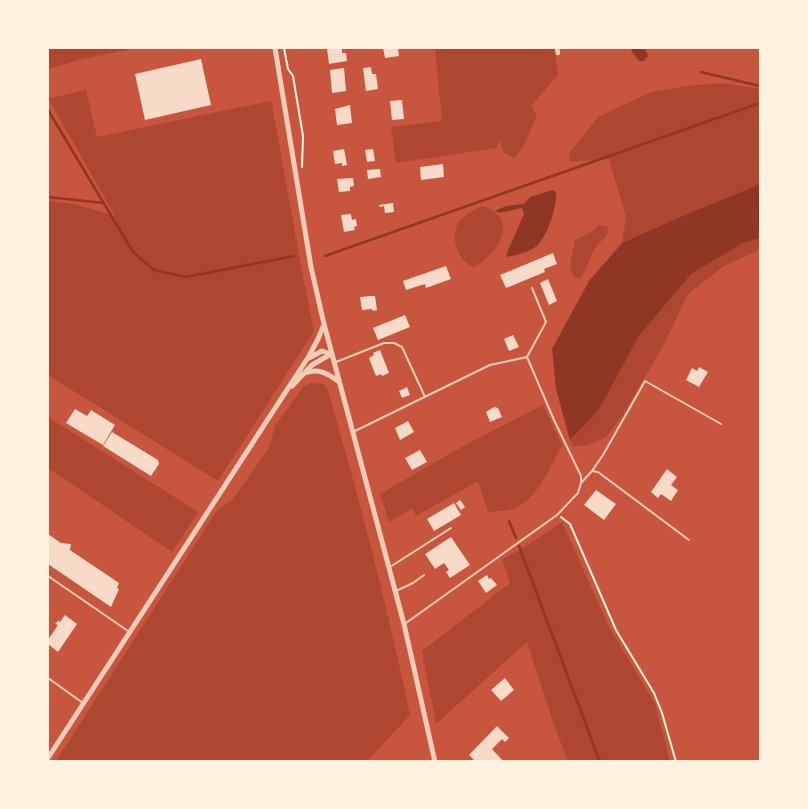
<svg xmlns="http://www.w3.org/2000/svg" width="808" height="809" font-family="'Open Sans',sans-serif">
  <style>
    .green { fill: #ae4732 }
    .water { fill: #8f3625 }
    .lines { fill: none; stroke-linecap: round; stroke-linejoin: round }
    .stream { stroke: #8f3625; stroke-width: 2.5 }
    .building { fill: #f7dbc8 }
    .path { stroke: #fff3e0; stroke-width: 2 }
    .service { stroke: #f1ccb7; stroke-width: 2 }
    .minor { stroke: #f1ccb7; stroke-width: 4.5 }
    .tertiary { stroke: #f1ccb7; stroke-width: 5 }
  </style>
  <rect width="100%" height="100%" fill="#c8553d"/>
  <g class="green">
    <path d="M48,48H137L79,60L48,69Z"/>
    <path d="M435,48H554L558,75L531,106L537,115L523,147L515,158C503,154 501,150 500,139L497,148L396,163L391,127L442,121Z"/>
    <path d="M722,83L760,89V184L671,221L622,243L626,217L609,159L570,162L569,153L598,117L651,92L686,86Z"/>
    <path d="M86,90L97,137L271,101C286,178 298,255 314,331L218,481L48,375V201L75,204L115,216L48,98V94L50,98Z"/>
    <path d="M483,206C521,219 498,254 474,267C460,262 451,243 456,228C459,217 473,210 483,206Z"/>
    <path d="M599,225L608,227C609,239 601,239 596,247C589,257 587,271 579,279L573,276L570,266L575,240L591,232Z"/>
    <path d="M760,238V245L757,251L724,266L688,294L663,346L623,415L605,438L585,446H573L570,440L598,411L639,336L691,274L743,243Z"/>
    <path d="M312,383L323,384L327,388C359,496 387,605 410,715L367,761H56L216,512L233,499L269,448L275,426L304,386Z"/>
    <path d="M543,405L562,445C551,465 536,503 512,509C504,511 496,511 488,512L478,481L416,516L413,508L389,522L380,494L467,444Z"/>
    <path d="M48,417L198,512L172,552L48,468Z"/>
    <path d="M562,522L608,625L655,704L670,761H568L553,722L527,642L436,724L422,651L510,583L502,559L520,550Z"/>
  </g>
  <g class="water">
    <path d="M631,48H645L648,56L644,61H639L632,52Z"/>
    <path d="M760,184V238L743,243L691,274L639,336L598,411L570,440L556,389L552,349L589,281L622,243L671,221Z"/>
    <path d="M552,190L556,192C557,207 547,239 534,248C528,252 516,255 508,257L506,255L524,214L522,208L499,213L495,211L506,206L524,204L530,197Z"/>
  </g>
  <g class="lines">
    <g class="stream">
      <path d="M701,72L760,86"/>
      <path d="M48,110L133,252L154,270L186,277L294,256"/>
      <path d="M48,197L103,203"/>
      <path d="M325,256L760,103"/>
      <path d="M509,521L516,538"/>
      <path d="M519,546L600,762"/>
    </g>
  </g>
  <g class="building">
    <path d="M327,48H342V53H346L347,61L329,64Z"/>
    <path d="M383,48H398L399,56L385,58Z"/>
    <path d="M201,59L211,105L145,120L135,74Z"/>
    <path d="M371,67L372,74H376L378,89L366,91L363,68Z"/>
    <path d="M344,68L346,91L332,93L330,70Z"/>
    <path d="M402,100L404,119L392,120L390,101Z"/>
    <path d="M350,105L352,123L337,125L335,109Z"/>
    <path d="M344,149L347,165L342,166V163L335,164L333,151Z"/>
    <path d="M373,149L375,161L367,162L365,150Z"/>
    <path d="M443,164L444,177L421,180L420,167Z"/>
    <path d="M380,169L381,177L368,179L367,170Z"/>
    <path d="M353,178L354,186L350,187V191L339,192L337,179Z"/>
    <path d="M393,203L394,212L385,213L384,206L380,207L379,205Z"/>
    <path d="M351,214L352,220L356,219L357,226L354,227L355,230L344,232L341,215Z"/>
    <path d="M553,253L557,264L544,269L545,272L506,288L500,275Z"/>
    <path d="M446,266L451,279L426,288L425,284L406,290L403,281Z"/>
    <path d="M548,279L557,301L549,305L540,283Z"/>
    <path d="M371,296H375L377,310L373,311L372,309L362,310L360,297Z"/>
    <path d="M405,315L410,327L378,340L373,328Z"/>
    <path d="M513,335L519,347L509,351L504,339Z"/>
    <path d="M380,350L389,373L382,376L381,374L376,376L369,358L374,355L373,353Z"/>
    <path d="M699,367L708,372L699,387L686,380L692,368L697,371Z"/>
    <path d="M407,387L410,395L402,398L399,391Z"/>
    <path d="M494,407L498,408L502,417L490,422L486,412Z"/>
    <path d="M75,409L87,416L91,410L115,425L103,445L66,423Z"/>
    <path d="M408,421L414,432L400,440L395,428Z"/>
    <path d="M112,432L158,460L159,464L151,476L103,446Z"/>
    <path d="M420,450L427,462L412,470L405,458Z"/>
    <path d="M667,469L677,477L671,485L678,490L671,501L661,494L658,498L651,492Z"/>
    <path d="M596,490L616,504L604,520L584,505Z"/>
    <path d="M460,500L465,507L461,510L456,503Z"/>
    <path d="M454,503L461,515L434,531L427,519Z"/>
    <path d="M48,534L61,543L71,544L70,550L119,583L117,588L119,589L111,607L48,564Z"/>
    <path d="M451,537L470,565L450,578L446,572L449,570L444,563L435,569L425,554Z"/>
    <path d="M487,575L489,579L491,578L497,585L486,593L478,581Z"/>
    <path d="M65,615L77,624L58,652L48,644V640L58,625L55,624L58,621L60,622Z"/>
    <path d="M505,678L514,690L501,701L491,690Z"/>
    <path d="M497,726L509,738L505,742L502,739L492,749L504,762H476L469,755Z"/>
  </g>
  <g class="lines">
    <g class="path">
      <path d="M284,48L288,69L293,76L303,136L302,167"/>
      <path d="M561,517L570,524L616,630L654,693L662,713L676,762"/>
    </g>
    <g class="service">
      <path d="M527,357L554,420L581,476V483"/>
      <path d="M336,362L384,343H394L402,347L425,397"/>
      <path d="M353,432L490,365L527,357L546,322L532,288"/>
      <path d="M592,471L598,472L689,540"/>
      <path d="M390,567L451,528"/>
      <path d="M48,576L128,631"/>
      <path d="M396,591L413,583L424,575"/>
      <path d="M406,623L557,515L578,493L581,483L592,471L603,455L645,381L721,424"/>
      <path d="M48,678L83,703"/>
    </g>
    <path class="minor" d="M557,48L558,53"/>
    <g class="tertiary">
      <path d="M275,48L311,267L324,324L404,624L435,762"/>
      <path d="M309,358L322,351L331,354"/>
      <path d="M305,373C318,368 327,373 338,381"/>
      <path d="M292,386L312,365L331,354"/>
      <path d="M48,758L309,356L318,339L323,327"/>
    </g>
  </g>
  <rect width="808" height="809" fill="none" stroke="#fff3e0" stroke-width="98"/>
</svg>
